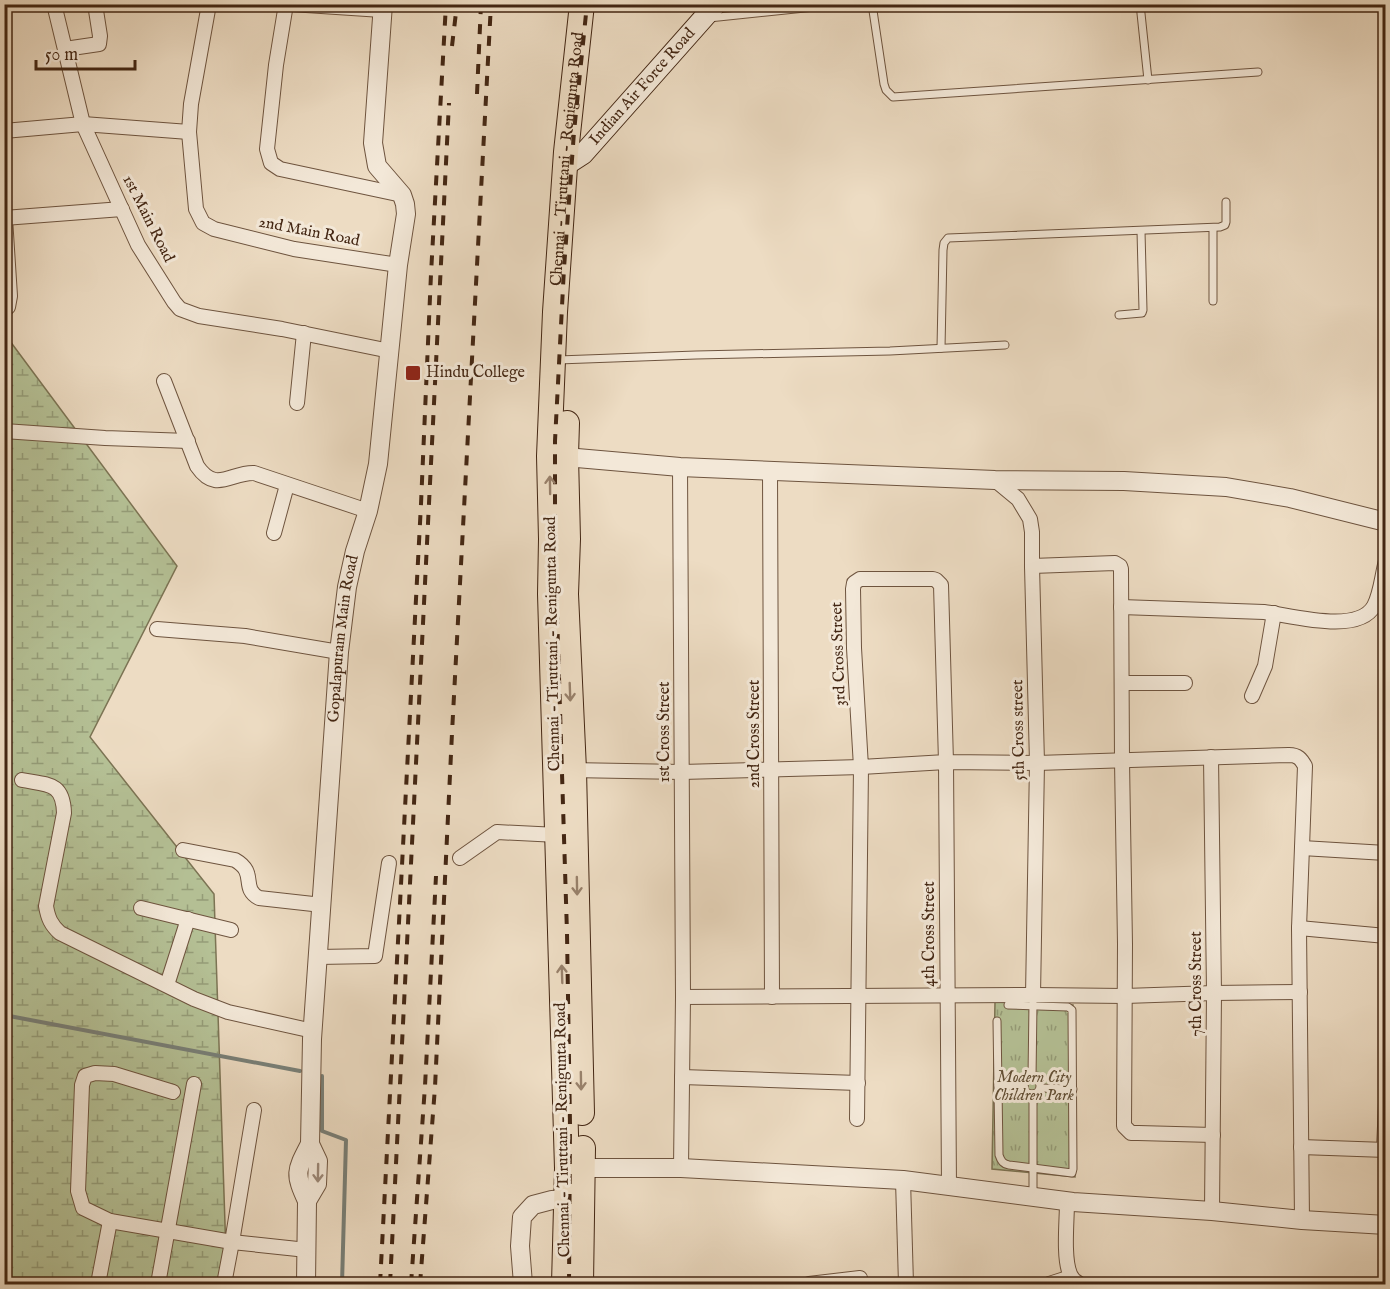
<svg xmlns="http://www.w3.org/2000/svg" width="1390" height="1289" font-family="'IM FELL English',serif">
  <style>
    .wetland { fill: url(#wetland-marsh); stroke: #7c7454; stroke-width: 1.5 }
    .park { fill: url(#park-tufts); stroke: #7c7454; stroke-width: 1.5 }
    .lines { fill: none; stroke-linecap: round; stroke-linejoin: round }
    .stream { stroke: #787f77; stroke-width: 4 }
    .service-casing { stroke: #6e543f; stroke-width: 9 }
    .minor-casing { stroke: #6e543f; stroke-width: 16 }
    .tertiary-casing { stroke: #6e543f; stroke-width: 20 }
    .secondary-casing { stroke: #432613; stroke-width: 22 }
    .trunk-casing { stroke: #432613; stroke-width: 26 }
    .service { stroke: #f3e8d8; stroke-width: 7 }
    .minor { stroke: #f3e8d8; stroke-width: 14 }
    .tertiary { stroke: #f3e8d8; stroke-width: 18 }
    .secondary { stroke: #f3e8d8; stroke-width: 20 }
    .trunk { stroke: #eddcc3; stroke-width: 24 }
    .rail { stroke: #432613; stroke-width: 4; stroke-dasharray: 10 10; stroke-linecap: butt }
    .oneway { stroke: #98816b }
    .oneway2 { stroke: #9b8776 }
    .poi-dot { fill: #8f2418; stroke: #f3e8d8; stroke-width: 2 }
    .labels { text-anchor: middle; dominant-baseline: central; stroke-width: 6; stroke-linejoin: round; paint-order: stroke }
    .street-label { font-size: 16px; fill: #432613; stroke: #f3e8d8 }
    .poi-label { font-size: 16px; fill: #432613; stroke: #f3e8d8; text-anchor: start }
    .park-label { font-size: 16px; font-style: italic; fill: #604d34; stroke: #f3e8d8 }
  </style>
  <defs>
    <pattern id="wetland-marsh" width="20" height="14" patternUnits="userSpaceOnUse" patternTransform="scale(1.5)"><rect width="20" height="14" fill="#b5c196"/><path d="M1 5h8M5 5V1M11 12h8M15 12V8" fill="none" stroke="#959d79"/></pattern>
    <pattern id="park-tufts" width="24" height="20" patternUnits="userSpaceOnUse" patternTransform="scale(1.5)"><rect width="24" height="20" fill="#b5c196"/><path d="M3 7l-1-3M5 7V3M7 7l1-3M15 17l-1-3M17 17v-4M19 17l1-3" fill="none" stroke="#959d79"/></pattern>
  </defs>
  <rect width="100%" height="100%" fill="#eddcc3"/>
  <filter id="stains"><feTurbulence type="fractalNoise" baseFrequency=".00333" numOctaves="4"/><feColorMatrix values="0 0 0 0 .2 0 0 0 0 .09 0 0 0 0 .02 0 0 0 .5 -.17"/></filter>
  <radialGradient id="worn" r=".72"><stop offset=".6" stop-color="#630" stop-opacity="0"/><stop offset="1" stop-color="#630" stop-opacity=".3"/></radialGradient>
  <path class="wetland" d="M4,333L177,566L90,737L214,894L227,1284H5Z"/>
  <path class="park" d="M995,1002L1073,1005L1075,1177L992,1169Z"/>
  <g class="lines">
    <g class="stream">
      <path d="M4,1015L300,1071"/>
      <path d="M322,1076V1131L346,1140L342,1284"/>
    </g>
    <defs>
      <g id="service">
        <path d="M872,4L884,84L886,90L893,97L1258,72"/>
        <path d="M1140,4L1148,80"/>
        <path d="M709,18L843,4"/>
        <path d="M1213,301V228"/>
        <path d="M1119,315L1142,313L1143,310L1141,231"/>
        <path d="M941,348L943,250L944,243L948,238L1220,227L1225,225L1226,222V202"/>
        <path d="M558,360L696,355L890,351L1005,345"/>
        <path d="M997,1021L999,1155C1001,1161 1003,1164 1009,1165L1072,1173L1073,1169L1072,1010L1068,1007L1008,1005"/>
        <circle cx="1032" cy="1086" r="8"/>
        <path d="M1032,1078L1033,1003"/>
        <path d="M998,1085L1024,1086"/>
        <path d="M1041,1088L1073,1089"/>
        <path d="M1033,1095V1196"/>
      </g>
      <g id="minor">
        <path d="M54,4L83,124L138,245L174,302L180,309L199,316L282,329L390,351"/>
        <path d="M209,4L191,104L189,132L196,209L203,223L214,229L294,249L398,265"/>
        <path d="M286,4L276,65L267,149L271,163L280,169L402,195"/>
        <path d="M291,4L382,10"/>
        <path d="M65,49L99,44L100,36L95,4"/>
        <path d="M4,131L83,124L189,132"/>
        <path d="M4,218L122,209"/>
        <path d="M4,310L8,307L10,296L5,218"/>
        <path d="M164,381L197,466C216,494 231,472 254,473L368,511"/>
        <path d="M297,403L304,333"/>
        <path d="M4,431L105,438L188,441"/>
        <path d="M680,467L683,997"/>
        <path d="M770,471L772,997"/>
        <path d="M995,480L1018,499L1030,519L1032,532V566L1037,763L1033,995"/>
        <path d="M274,533L287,485"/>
        <path d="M1032,566L1115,563L1120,566L1121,569L1122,761L1125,944L1124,1126L1131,1133H1138L1213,1135"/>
        <path d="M1121,607L1264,612C1290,615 1358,635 1374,606C1381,593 1382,575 1386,561"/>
        <path d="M157,629L245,636L339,652"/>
        <path d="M1122,683H1185"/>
        <path d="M1252,696L1265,666L1274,613"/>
        <path d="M1211,757L1214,993L1212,1211"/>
        <path d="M570,770L682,772L861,767L857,1119"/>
        <path d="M22,780C48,785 63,782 64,813L46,906C48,918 51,925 60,933L194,999L228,1012L313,1031"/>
        <path d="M1302,848L1386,853"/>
        <path d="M183,850L235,860C258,873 240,888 259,898L322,905"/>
        <path d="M460,858L497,832L558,835"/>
        <path d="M141,908L231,930"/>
        <path d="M1299,928L1386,936"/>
        <path d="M318,957L375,956L389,863"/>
        <path d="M167,985L188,919"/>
        <path d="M682,1077L858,1083"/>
        <path d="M173,1092L114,1074L95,1073L85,1076L82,1085L78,1191L83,1208L110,1221L232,1242L307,1250"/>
        <path d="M1301,1147L1386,1150"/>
        <path d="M1384,1150L1386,1103"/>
        <path d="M681,1168L683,997L1033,995L1125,996L1214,993L1300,992"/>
        <path d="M903,1180L906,1284"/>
        <path d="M949,1186L946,762L941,585L936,580L933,579H860L854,583L853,589L854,648L861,767L946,762L1037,763L1289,755C1298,755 1301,759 1305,766L1299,928L1302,1220"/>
        <path d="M1067,1202C1067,1221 1063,1257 1070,1274C1072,1279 1075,1282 1080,1284"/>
        <path d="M98,1284L110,1221"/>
        <path d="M158,1284L194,1084"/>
        <path d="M224,1284L232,1242L254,1110"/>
        <path d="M809,1284L860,1278"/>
        <path d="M1049,1284L1071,1277"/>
      </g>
      <g id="tertiary">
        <path d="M554,456L680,467L995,480L1124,481L1226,487L1290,498L1386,522"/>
        <path d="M572,1168H681L903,1180L1073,1202L1212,1211L1302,1220L1386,1225"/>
        <path d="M307,1201C294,1173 296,1171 310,1144"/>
        <path id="s1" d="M306,1284L307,1201L317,1184L318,1161L310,1144L312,1039L339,652L347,587L355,551L368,511L378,464L398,265L406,214L405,204L402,195L377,166L373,143L383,4"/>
        <path d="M523,1284L520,1246L522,1217L533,1205L552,1200L566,1199"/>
      </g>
      <g id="secondary">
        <path id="s2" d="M566,165L583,154L716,4"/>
      </g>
      <g id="trunk">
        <path d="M567,423L566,456L568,539L566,594L574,770L582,1113"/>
        <path id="s3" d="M564,1284L567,1168L550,594L551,539L549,456L555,312L566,152L582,4"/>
        <path d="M581,1284L583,1148"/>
      </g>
    </defs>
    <use href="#service" class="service-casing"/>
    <use href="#minor" class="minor-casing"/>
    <use href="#tertiary" class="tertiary-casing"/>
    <use href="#secondary" class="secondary-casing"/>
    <use href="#trunk" class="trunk-casing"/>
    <use href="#service" class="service"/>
    <use href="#minor" class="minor"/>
    <use href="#tertiary" class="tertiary"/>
    <use href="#secondary" class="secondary"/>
    <use href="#trunk" class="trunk"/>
    <g class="rail">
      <path d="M452,46L457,4"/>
      <path d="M477,94L481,4"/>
      <path d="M380,1284L421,504L431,274L446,4"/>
      <path d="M390,1284L449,103"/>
      <path d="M411,1284L425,1086L436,876"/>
      <path d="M420,1284L435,1087L452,733L491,4"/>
      <path d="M569,1284L570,1124L567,933L555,550V441L564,268L574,132L587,4"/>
    </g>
  </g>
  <defs><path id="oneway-shaft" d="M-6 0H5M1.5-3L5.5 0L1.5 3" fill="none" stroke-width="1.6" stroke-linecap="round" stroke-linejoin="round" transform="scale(1.5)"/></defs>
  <g class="oneway">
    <use href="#oneway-shaft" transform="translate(550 485) rotate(-91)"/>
    <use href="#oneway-shaft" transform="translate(570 692) rotate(88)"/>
    <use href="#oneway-shaft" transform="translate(577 886) rotate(89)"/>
    <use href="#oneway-shaft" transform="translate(562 974) rotate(-92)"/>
    <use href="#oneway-shaft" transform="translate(581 1081) rotate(89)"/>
  </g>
  <use class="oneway2" href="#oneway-shaft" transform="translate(318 1173) rotate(91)"/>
  <rect class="poi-dot" x="405" y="365" width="16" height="16" rx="3"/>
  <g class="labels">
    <g class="street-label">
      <text stroke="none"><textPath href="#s2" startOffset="110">Indian Air Force Road</textPath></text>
      <text stroke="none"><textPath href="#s3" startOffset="1126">Chennai - Tiruttani - Renigunta Road</textPath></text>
      <text transform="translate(148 219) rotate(63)">1st Main Road</text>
      <text transform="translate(309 232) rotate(11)">2nd Main Road</text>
      <text stroke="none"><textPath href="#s1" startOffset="651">Gopalapuram Main Road</textPath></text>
      <text transform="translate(553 644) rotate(-91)">Chennai - Tiruttani - Renigunta Road</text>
      <text transform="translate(839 654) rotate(-92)">3rd Cross Street</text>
      <text transform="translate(1019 730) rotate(-91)">5th Cross street</text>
      <text transform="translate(665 732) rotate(-90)">1st Cross Street</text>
      <text transform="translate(755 734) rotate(-90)">2nd Cross Street</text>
      <text transform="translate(930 934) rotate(-90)">4th Cross Street</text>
      <text transform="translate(1197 984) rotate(-90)">7th Cross Street</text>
      <text transform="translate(563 1130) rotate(-91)">Chennai - Tiruttani - Renigunta Road</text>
    </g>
    <g class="poi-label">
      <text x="426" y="373">Hindu College</text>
    </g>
    <g class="park-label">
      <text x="1034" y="1078">Modern City<tspan x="1034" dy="18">Children Park</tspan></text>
    </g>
  </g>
  <rect width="1390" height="1289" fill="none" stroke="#eddcc3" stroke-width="24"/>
  <rect x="6" y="6" width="1378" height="1277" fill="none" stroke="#432613" stroke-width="3"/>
  <rect x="12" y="12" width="1366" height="1265" fill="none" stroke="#432613" stroke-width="1.5"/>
  <path d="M36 60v9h99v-9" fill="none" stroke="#432613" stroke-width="3"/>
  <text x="45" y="60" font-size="18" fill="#432613" stroke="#f3e8d8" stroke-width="4.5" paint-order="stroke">50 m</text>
  <rect width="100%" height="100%" filter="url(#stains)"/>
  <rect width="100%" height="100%" fill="url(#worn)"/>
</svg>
